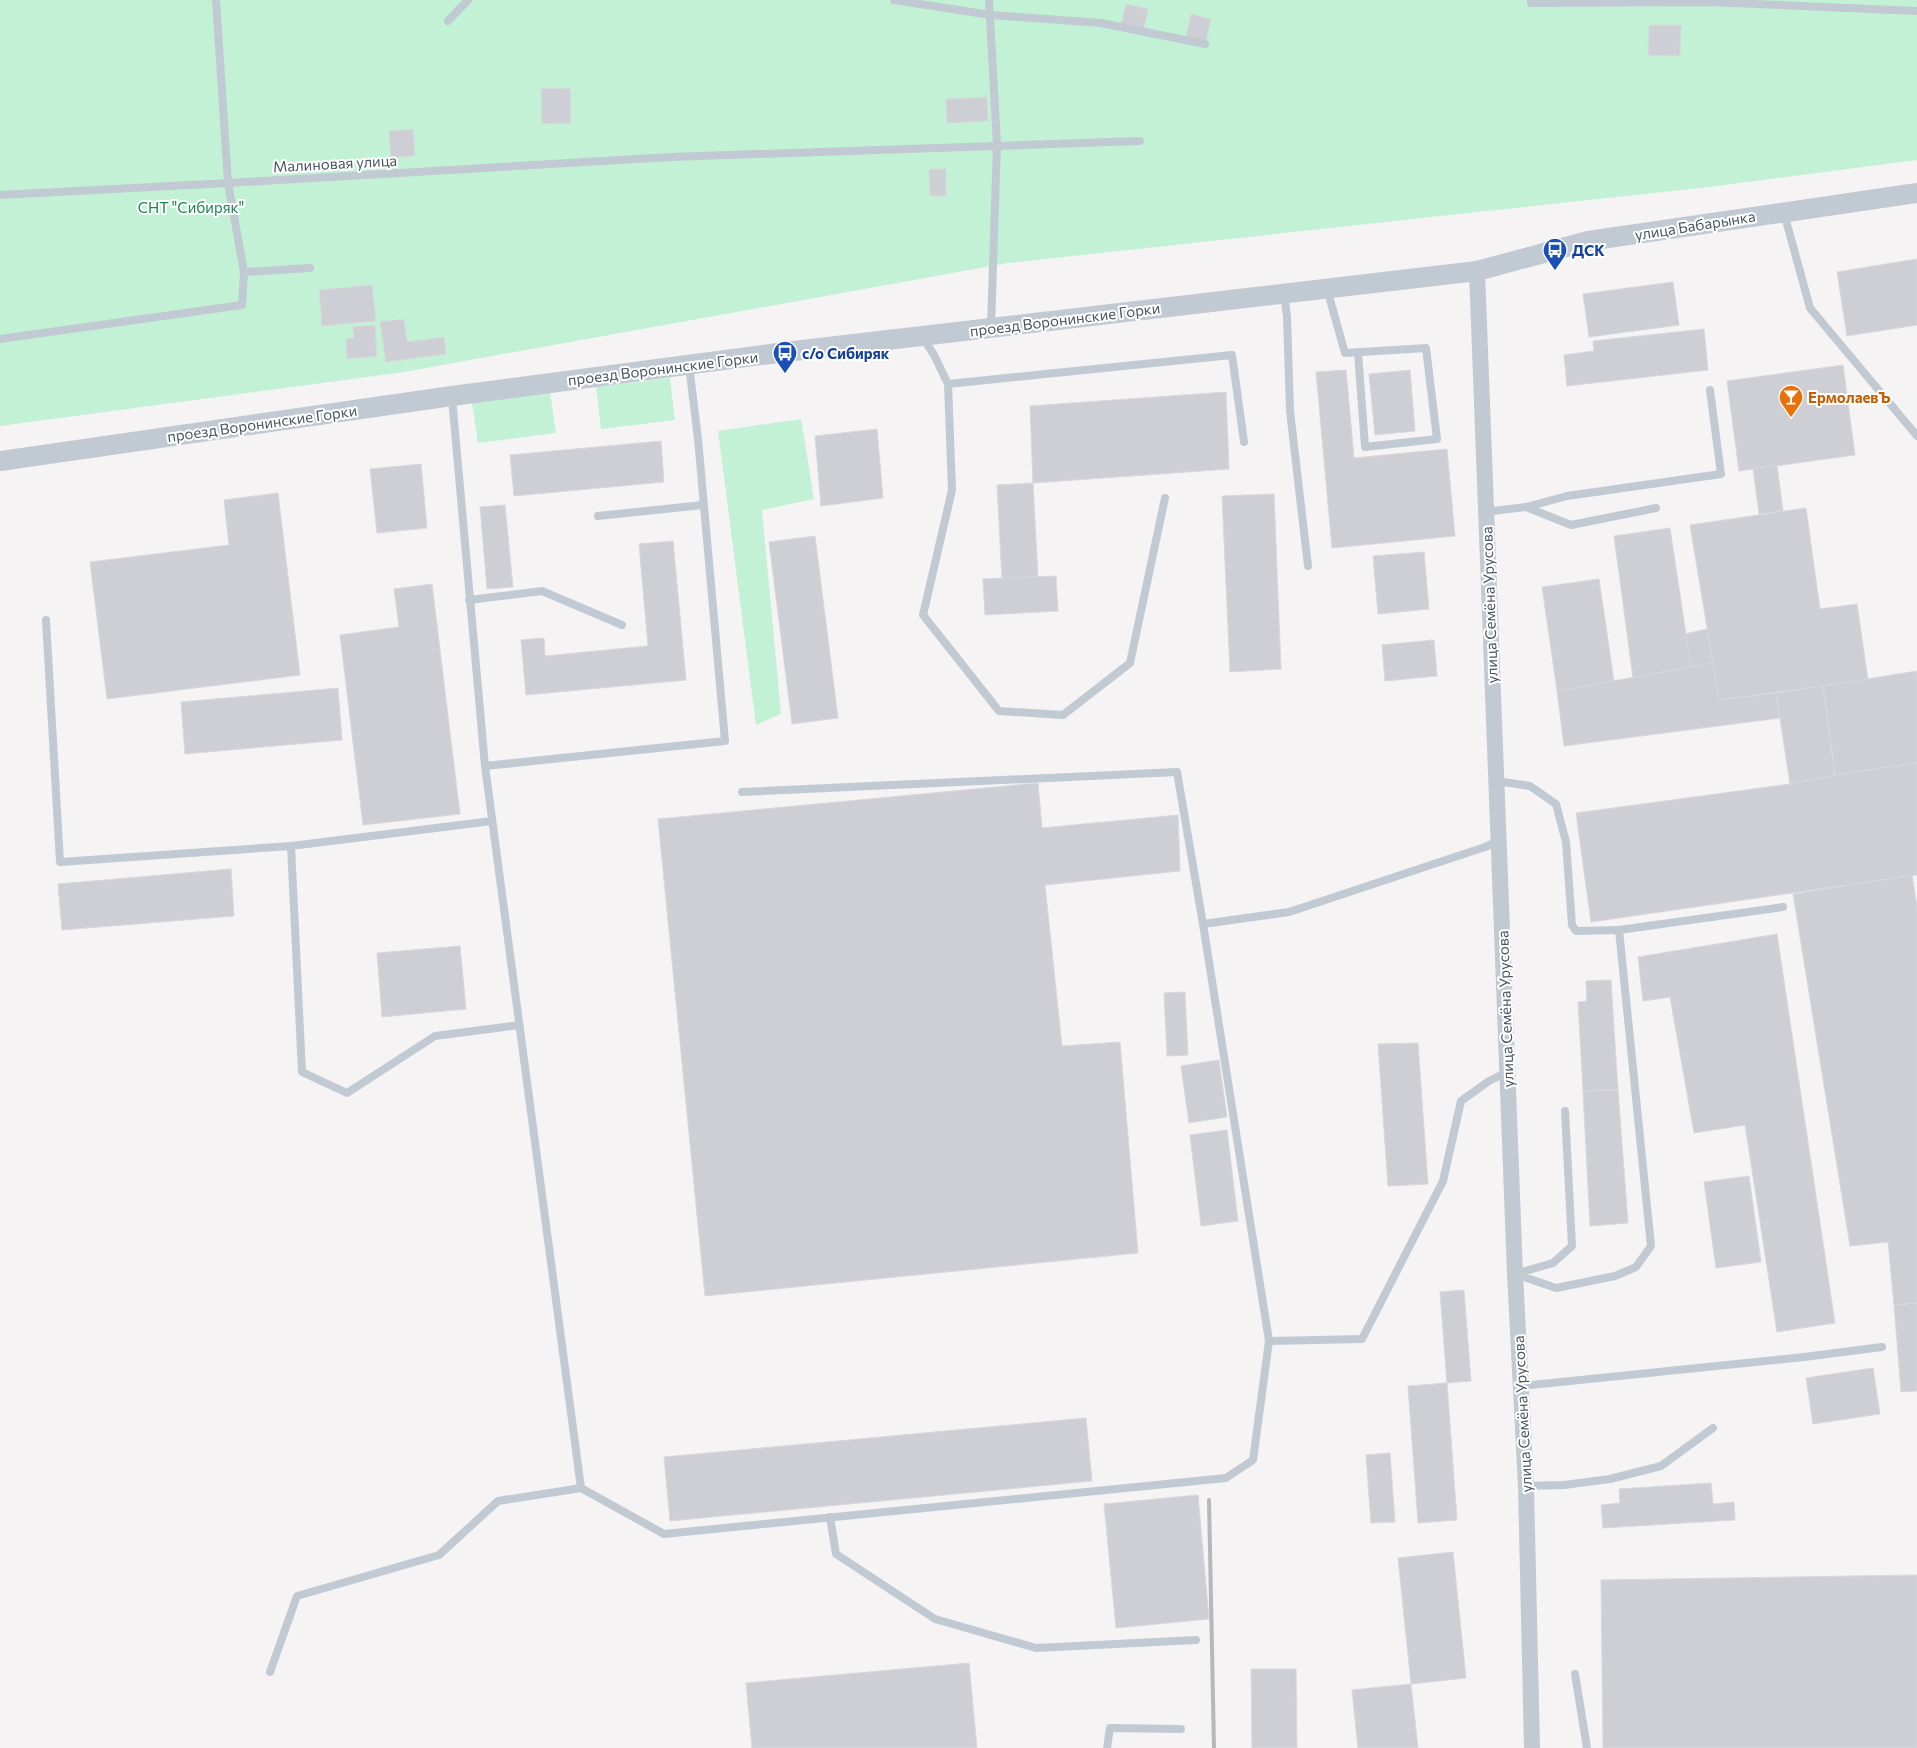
<svg xmlns="http://www.w3.org/2000/svg" width="1917" height="1748" font-family="Commissioner,sans-serif">
  <style>
    .green { fill: #c3f1d5 }
    .building { fill: #cdcfd5; stroke: #d7d9de }
    .lines { fill: none; stroke-linecap: round; stroke-linejoin: round }
    .service { stroke: #c1cad2; stroke-width: 8 }
    .minor { stroke: #c1cad2; stroke-width: 16 }
    .tertiary { stroke: #c1cad2; stroke-width: 20 }
    .rail { stroke: #b5b8bd; stroke-width: 4 }
    .labels { text-anchor: middle; dominant-baseline: central; stroke-width: 4; stroke-linejoin: round; paint-order: stroke }
    .street-label { font-size: 15px; fill: #4a5661; stroke: #fff }
    .park-label { font-size: 15px; fill: #17864f; stroke: #fff }
    .transit-label { font-size: 15px; font-weight: bold; fill: #164399; stroke: #fff; text-anchor: start }
    .food-label { font-size: 15px; font-weight: bold; fill: #c56008; stroke: #fff; text-anchor: start }
  </style>
  <rect width="100%" height="100%" fill="#f5f3f3"/>
  <g class="green">
    <path d="M0,0H1917V160L1709,187L1008,263L404,372L0,426Z"/>
    <path d="M670,378L675,420L601,429L596,387Z"/>
    <path d="M550,392L556,433L478,443L472,403Z"/>
    <path d="M801,419L814,499L762,510L781,714L756,725L718,431Z"/>
  </g>
  <g class="building">
    <path d="M1126,4L1148,9L1144,29L1121,24Z"/>
    <path d="M1191,14L1211,19L1206,42L1186,38Z"/>
    <path d="M1649,25H1681L1680,56L1648,55Z"/>
    <path d="M570,88L571,123L542,124L541,89Z"/>
    <path d="M987,97L988,121L947,123L946,99Z"/>
    <path d="M413,129L415,156L391,158L389,131Z"/>
    <path d="M929,169H946V196H930Z"/>
    <path d="M1917,259V325L1847,336L1837,272Z"/>
    <path d="M1673,282L1679,325L1589,337L1583,294Z"/>
    <path d="M372,285L376,321L322,326L319,290Z"/>
    <path d="M404,319L407,342L444,337L446,354L386,362L380,322Z"/>
    <path d="M375,325L377,356L347,359L346,339L354,338L353,327Z"/>
    <path d="M1704,329L1708,370L1567,386L1564,355L1594,351L1593,341Z"/>
    <path d="M1843,365L1855,455L1739,471L1727,381Z"/>
    <path d="M1346,370L1354,458L1447,449L1455,536L1332,548L1316,372Z"/>
    <path d="M1410,370L1415,431L1375,435L1369,374Z"/>
    <path d="M1226,392L1229,469L1033,483L1030,406Z"/>
    <path d="M877,429L883,498L821,506L815,436Z"/>
    <path d="M661,441L664,482L514,496L510,455Z"/>
    <path d="M421,464L427,528L377,533L370,469Z"/>
    <path d="M1777,465L1783,511L1759,514L1753,469Z"/>
    <path d="M1033,483L1038,577L1002,579L997,485Z"/>
    <path d="M278,493L300,675L107,699L90,562L229,545L224,500Z"/>
    <path d="M1274,494L1281,669L1230,672L1222,496Z"/>
    <path d="M505,505L513,587L487,589L480,507Z"/>
    <path d="M1806,508L1820,609L1857,604L1868,680L1719,700L1690,525Z"/>
    <path d="M1670,528L1691,668L1633,678L1614,536Z"/>
    <path d="M815,536L838,718L792,724L769,542Z"/>
    <path d="M673,541L686,680L526,695L521,640L544,638L545,656L648,646L639,544Z"/>
    <path d="M1424,552L1429,609L1378,614L1373,556Z"/>
    <path d="M1056,576L1058,611L985,615L983,579Z"/>
    <path d="M1599,579L1614,681L1557,691L1542,587Z"/>
    <path d="M432,584L460,814L363,825L340,635L399,627L394,589Z"/>
    <path d="M1707,629L1713,663L1691,668L1685,634Z"/>
    <path d="M1434,640L1437,676L1385,681L1382,645Z"/>
    <path d="M1713,663L1719,700L1776,693L1780,718L1564,746L1557,691Z"/>
    <path d="M1917,671V763L1835,775L1823,686Z"/>
    <path d="M1823,686L1835,775L1790,784L1776,693Z"/>
    <path d="M338,688L342,740L185,754L181,702Z"/>
    <path d="M1917,763V875L1591,922L1576,813L1790,784L1835,775Z"/>
    <path d="M1038,783L1042,828L1178,815L1180,871L1045,885L1062,1046L1120,1042L1138,1253L705,1296L658,819Z"/>
    <path d="M231,869L234,916L62,930L58,884Z"/>
    <path d="M1912,875L1917,907V1303L1894,1305L1888,1242L1850,1246L1793,894Z"/>
    <path d="M1777,934L1835,1323L1777,1332L1745,1125L1694,1133L1670,997L1643,1001L1638,957Z"/>
    <path d="M460,946L466,1009L382,1017L377,953Z"/>
    <path d="M1611,980L1618,1090L1583,1091L1578,1002L1587,1001L1586,981Z"/>
    <path d="M1185,992L1188,1055L1167,1056L1164,993Z"/>
    <path d="M1418,1043L1428,1184L1388,1186L1378,1044Z"/>
    <path d="M1219,1060L1227,1117L1189,1123L1181,1066Z"/>
    <path d="M1618,1090L1628,1223L1590,1226L1583,1091Z"/>
    <path d="M1227,1130L1238,1221L1201,1226L1190,1135Z"/>
    <path d="M1749,1176L1761,1262L1716,1268L1704,1182Z"/>
    <path d="M1464,1290L1471,1381L1447,1383L1440,1292Z"/>
    <path d="M1917,1303V1391L1901,1392L1894,1305Z"/>
    <path d="M1873,1368L1880,1414L1813,1424L1806,1378Z"/>
    <path d="M1447,1383L1457,1520L1418,1523L1408,1386Z"/>
    <path d="M1086,1418L1092,1481L670,1521L664,1457Z"/>
    <path d="M1390,1453L1395,1522L1371,1523L1366,1455Z"/>
    <path d="M1711,1483L1713,1504L1734,1502L1735,1520L1603,1528L1601,1505L1620,1503L1619,1489Z"/>
    <path d="M1198,1495L1209,1619L1116,1628L1104,1504Z"/>
    <path d="M1453,1552L1466,1678L1411,1684L1398,1558Z"/>
    <path d="M1917,1575V1748H1603L1601,1580Z"/>
    <path d="M969,1663L977,1748H752L746,1683Z"/>
    <path d="M1251,1669H1296L1297,1748H1252Z"/>
    <path d="M1411,1684L1418,1748H1358L1352,1690Z"/>
  </g>
  <g class="lines">
    <g class="service">
      <path d="M894,0L991,15L1101,23L1205,44"/>
      <path d="M989,0L997,144L991,327"/>
      <path d="M1531,0V3L1708,2L1917,11"/>
      <path d="M448,21L468,0"/>
      <path d="M0,195L228,183L671,157L1140,141"/>
      <path d="M1784,213L1810,308L1917,436"/>
      <path d="M244,272L310,268"/>
      <path d="M1327,289L1345,353L1426,348L1437,439L1365,447L1358,352"/>
      <path d="M1284,294L1287,316L1290,411L1308,566"/>
      <path d="M923,338L934,355L948,384L952,490L923,615L999,711L1063,715L1130,663L1165,498"/>
      <path d="M0,339L242,305L244,272L228,183L216,0"/>
      <path d="M948,384L1232,355L1244,442"/>
      <path d="M452,398L485,766L581,1488"/>
      <path d="M1526,507L1571,525L1656,508"/>
      <path d="M1485,512L1526,507L1567,496L1721,474L1710,390"/>
      <path d="M598,516L703,505"/>
      <path d="M469,600L542,591L622,625"/>
      <path d="M46,620L60,862L291,846"/>
      <path d="M485,766L725,741L698,439L689,365"/>
      <path d="M1496,781L1530,786L1556,804L1566,842L1572,925L1576,931L1619,930L1651,1246L1636,1267L1615,1276L1556,1288L1515,1274L1553,1263L1572,1246L1565,1111"/>
      <path d="M492,821L291,846L302,1072L347,1093L435,1036L519,1025"/>
      <path d="M1203,924L1289,912L1485,847L1498,841"/>
      <path d="M1619,930L1783,907"/>
      <path d="M1269,1341L1362,1339L1443,1181L1461,1101L1489,1081L1507,1072"/>
      <path d="M1521,1386L1804,1357L1882,1347"/>
      <path d="M1526,1486L1564,1485L1610,1479L1661,1466L1713,1428"/>
      <path d="M830,1517L836,1554L935,1619L1036,1648L1196,1640"/>
      <path d="M270,1672L297,1596L439,1555L498,1501L581,1488L664,1534L1226,1478L1253,1460L1269,1341L1203,924L1177,772L742,792"/>
      <path d="M1575,1674L1587,1748"/>
      <path d="M1107,1748L1110,1728L1181,1729"/>
    </g>
    <path class="minor" d="M1477,271L1515,1274L1526,1486L1532,1748"/>
    <path class="tertiary" d="M0,461L452,396L785,352L1477,271L1588,241L1917,193"/>
    <path class="rail" d="M1209,1500L1214,1748"/>
  </g>
  <defs>
    <symbol id="bus-pin" viewBox="-11 -11 22 30"><path d="M0 17L-7.5 6A9.5 9.5 0 1 1 7.5 6Z" fill="#1a4fb4" stroke="#fff"/><path d="M-5-6H5V4H4V6H2V4H-2V6H-4V4H-5ZM-3.5-4V0h7V-4ZM-3.5 1.2v1.5H-2V1.2ZM2 1.2v1.5H3.5V1.2Z" fill="#fff"/></symbol>
    <symbol id="bar-pin" viewBox="-11 -11 22 30"><path d="M0 17L-7.5 6A9.5 9.5 0 1 1 7.5 6Z" fill="#e8710a" stroke="#fff"/><path d="M-6-5H6L.8 .8V4.5H3.5V6h-7V4.5H-.8V.8Z" fill="#fff"/></symbol>
  </defs>
  <g fill-rule="evenodd">
    <use href="#bus-pin" x="1541" y="236" width="28" height="38"/>
    <use href="#bus-pin" x="771" y="339" width="28" height="38"/>
    <use href="#bar-pin" x="1777" y="383" width="28" height="38"/>
  </g>
  <g class="labels">
    <g class="street-label">
      <text transform="translate(335 163) rotate(-3)">Малиновая улица</text>
      <text transform="translate(1695 225) rotate(-9)">улица Бабарынка</text>
      <text transform="translate(1065 319) rotate(-7)">проезд Воронинские Горки</text>
      <text transform="translate(663 368) rotate(-7)">проезд Воронинские Горки</text>
      <text transform="translate(262 423) rotate(-8)">проезд Воронинские Горки</text>
      <text transform="translate(1489 605) rotate(-92)">улица Семёна Урусова</text>
      <text transform="translate(1505 1009) rotate(-92)">улица Семёна Урусова</text>
      <text transform="translate(1522 1414) rotate(-93)">улица Семёна Урусова</text>
    </g>
    <g class="park-label">
      <text x="191" y="207">СНТ "Сибиряк"</text>
    </g>
    <g class="transit-label">
      <text x="1572" y="250">ДСК</text>
      <text x="802" y="353">с/о Сибиряк</text>
    </g>
    <g class="food-label">
      <text x="1808" y="397">ЕрмолаевЪ</text>
    </g>
  </g>
</svg>
